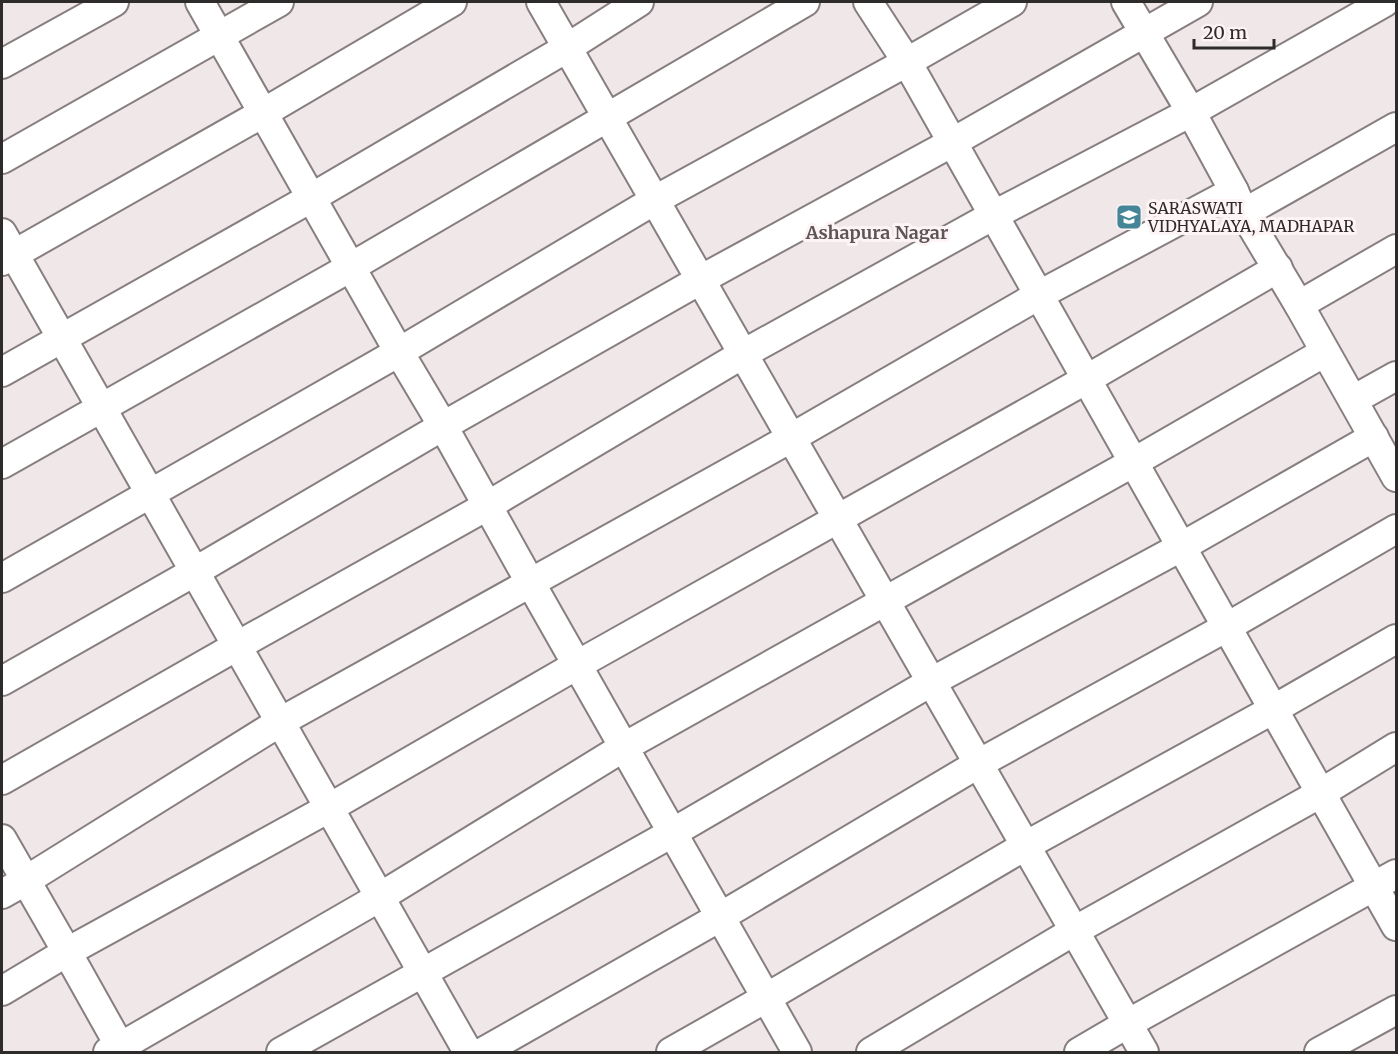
<svg xmlns="http://www.w3.org/2000/svg" width="1398" height="1054" font-family="Merriweather,serif">
  <style>
    .lines { fill: none; stroke-linecap: round; stroke-linejoin: round }
    .street-casing { stroke: #877e80; stroke-width: 32 }
    .street { stroke: #fff; stroke-width: 28 }
    .labels { text-anchor: middle; dominant-baseline: central; stroke-width: 6; stroke-linejoin: round; paint-order: stroke }
    .poi-label { font-size: 16px; fill: #2e2b2b; stroke: #fef4f5; text-anchor: start }
    .neighbourhood-label { font-size: 18px; font-weight: bold; fill: #5d5557; stroke: #fef4f5 }
  </style>
  <rect width="100%" height="100%" fill="#f0e7e8"/>
  <g class="lines">
    <defs>
      <g id="street">
        <path d="M200,2L399,352L443,426L530,582L797,1052"/>
        <path d="M541,2L1144,1052"/>
        <path d="M868,2L907,62L1396,926"/>
        <path d="M1126,2L1191,112L1234,191L1244,213L1299,305L1396,477"/>
        <path d="M2,64L114,2"/>
        <path d="M2,159L279,2"/>
        <path d="M1244,213L1396,127"/>
        <path d="M2,233L468,1052"/>
        <path d="M2,261L263,113L452,2"/>
        <path d="M1299,305L1396,249"/>
        <path d="M2,372L311,198L567,48L639,2"/>
        <path d="M1353,400L1396,376"/>
        <path d="M2,464L351,267L805,2"/>
        <path d="M2,578L399,352L655,200L907,62L1012,2"/>
        <path d="M2,681L194,572L443,426L700,280L953,142L1198,2"/>
        <path d="M2,780L237,646L487,506L743,354L994,215L1191,112L1385,2"/>
        <path d="M2,839L67,952L123,1052"/>
        <path d="M2,894L25,881L280,722L791,438L1039,295L1234,191"/>
        <path d="M2,991L67,952L329,808L577,665L1087,379L1278,268"/>
        <path d="M108,1052L120,1047L380,897L624,747L1134,462L1325,352"/>
        <path d="M281,1052L672,833L931,682L1181,547L1374,437"/>
        <path d="M483,1052L720,917L978,764L1227,627L1396,529"/>
        <path d="M671,1052L766,998L1025,846L1274,709L1396,639"/>
        <path d="M871,1052L1074,931L1321,793L1396,747"/>
        <path d="M1079,1052L1127,1024L1396,874"/>
        <path d="M1319,1052L1396,1010"/>
      </g>
    </defs>
    <use href="#street" class="street-casing"/>
    <use href="#street" class="street"/>
  </g>
  <defs>
    <symbol id="school-square" viewBox="-11 -11 22 22"><rect x="-9" y="-9" width="18" height="18" rx="4" fill="#448697" stroke="#fef4f5"/><path d="M0-5L7-2L0 1L-7-2ZM-4 1L0 2.5L4 1V4Q0 6-4 4Z" fill="#fff"/></symbol>
  </defs>
  <g fill-rule="evenodd">
    <use href="#school-square" x="1114" y="202" width="30" height="30"/>
  </g>
  <g class="labels">
    <g class="poi-label">
      <text x="1148" y="208">SARASWATI<tspan x="1148" dy="18">VIDHYALAYA, MADHAPAR</tspan></text>
    </g>
    <g class="neighbourhood-label">
      <text x="877" y="232">Ashapura Nagar</text>
    </g>
  </g>
  <rect width="1398" height="1054" fill="none" stroke="#2e2b2b" stroke-width="6"/>
  <path d="M1194 39v9h80v-9" fill="none" stroke="#2e2b2b" stroke-width="3"/>
  <text x="1203" y="39" font-size="18" fill="#2e2b2b" stroke="#fef4f5" stroke-width="4.5" paint-order="stroke">20 m</text>
</svg>
